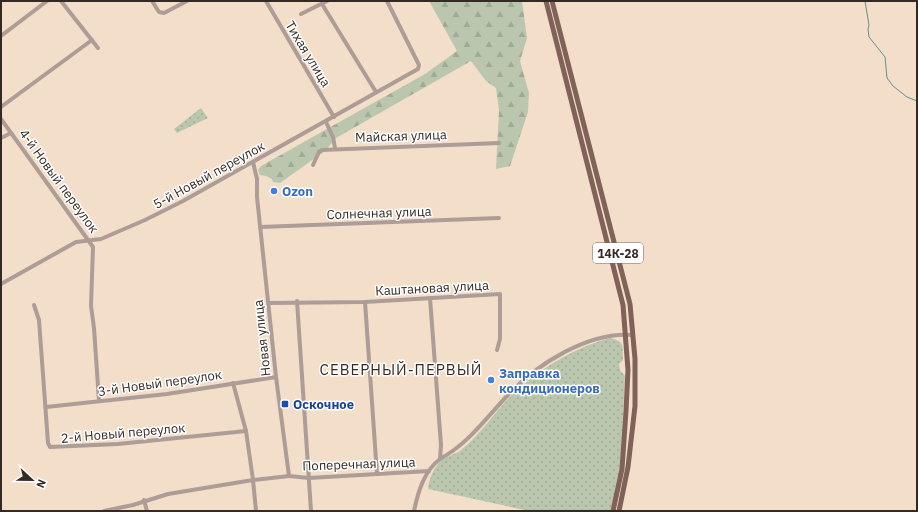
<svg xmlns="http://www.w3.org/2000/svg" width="918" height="512" font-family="'IBM Plex Sans',sans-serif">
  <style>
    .grass { fill: url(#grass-dots) }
    .forest { fill: url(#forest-firs) }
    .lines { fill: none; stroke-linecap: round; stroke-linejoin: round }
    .stream { stroke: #608f93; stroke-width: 1 }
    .minor { stroke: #ae9c96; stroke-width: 4 }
    .major { stroke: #806258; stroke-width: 5 }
    .shop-dot { fill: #3f7fe0; stroke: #fff; stroke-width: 1.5 }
    .transit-dot { fill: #1a4fb4; stroke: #fff; stroke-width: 1.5 }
    .labels { text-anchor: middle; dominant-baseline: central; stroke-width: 3; stroke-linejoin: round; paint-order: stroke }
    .shield { fill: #fff; stroke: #706a65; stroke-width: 1 }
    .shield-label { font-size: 12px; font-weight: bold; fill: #322a23 }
    .street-label { font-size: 13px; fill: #322a23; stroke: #fff }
    .shop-label { font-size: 13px; font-weight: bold; fill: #366cbe; stroke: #fff; text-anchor: start }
    .transit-label { font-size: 13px; font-weight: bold; fill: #164399; stroke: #fff; text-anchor: start }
    .quarter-label { font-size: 15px; letter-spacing: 1px; fill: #322a23; stroke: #fff }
  </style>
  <defs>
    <pattern id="grass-dots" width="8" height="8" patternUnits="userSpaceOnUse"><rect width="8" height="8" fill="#bac7ae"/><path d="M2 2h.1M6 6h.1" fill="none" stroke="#a0ab95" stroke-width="1.8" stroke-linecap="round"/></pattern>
    <pattern id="forest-firs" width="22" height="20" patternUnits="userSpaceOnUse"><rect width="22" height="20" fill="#bac7ae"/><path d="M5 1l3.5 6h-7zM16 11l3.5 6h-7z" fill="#a0ab95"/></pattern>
  </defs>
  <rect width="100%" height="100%" fill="#f3deca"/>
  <g class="grass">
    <path d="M201,108L208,118L177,133L174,129Z"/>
    <path d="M610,338C626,342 622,345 623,360L619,364L620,370L625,376L620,472L611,511H529L428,489C429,479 434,466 442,460C448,456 456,454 461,450C480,435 494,413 511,396C539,369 573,348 610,338Z"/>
  </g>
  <path class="forest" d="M429,1H522L527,38L520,61L529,93L528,112L510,166L496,169L499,110L496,88L486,81L471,61L336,138L325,151L280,183L273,182L272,179L266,176L260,175L258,170L261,166L425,74L457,51Z"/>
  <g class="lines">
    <path class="stream" d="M865,1L869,25L868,29L869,37L885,57L887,78L893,86L907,97L917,101"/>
    <g class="minor">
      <path d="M61,1L98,48"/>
      <path d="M152,1L159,12L164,13L187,1"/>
      <path d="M266,1L334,117"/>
      <path d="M322,4L376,92"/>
      <path d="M301,14L327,1"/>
      <path d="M1,36L47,1"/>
      <path d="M1,107L92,40"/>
      <path d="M1,119L93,247L91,306L94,328L99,401"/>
      <path d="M326,122L333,137L335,148"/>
      <path d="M1,138L11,133"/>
      <path d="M253,162L257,179V197L276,377L289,476L253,480L256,511"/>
      <path d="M313,165L319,152L322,150L499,143"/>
      <path d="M260,227L499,218"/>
      <path d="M1,284L76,242L101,239L145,220L183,201L418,69L419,65L387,1"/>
      <path d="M297,301L311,511"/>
      <path d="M365,302L377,474"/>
      <path d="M269,303L365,302L500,294V339L497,350"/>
      <path d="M34,305L39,320L48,443L50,447L118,444L246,431"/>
      <path d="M46,407L167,394L276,377"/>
      <path d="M440,459C469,443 486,418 508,395C537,364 589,331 633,335"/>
      <path d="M289,476L309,478L429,471"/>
      <path d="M144,500L147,511"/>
      <path d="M104,511L133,505L168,494L253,480L246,431L233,383"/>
      <path d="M414,511C418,492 424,471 440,459L441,445L430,298"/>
    </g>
    <g class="major">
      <path d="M546,1L623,305L628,370L626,411L622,469L613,511"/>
      <path d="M552,1L630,304L635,359V406L628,467L619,511"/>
    </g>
  </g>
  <g class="shop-dot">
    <circle cx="274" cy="191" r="4"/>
    <circle cx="491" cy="380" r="4"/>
  </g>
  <rect class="transit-dot" x="281" y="400" width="8" height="8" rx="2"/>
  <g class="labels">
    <rect class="shield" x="593" y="243" width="50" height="20" rx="3"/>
    <g class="shield-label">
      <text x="618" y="253">14К-28</text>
    </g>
    <g class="street-label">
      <text transform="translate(308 54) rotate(59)">Тихая улица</text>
      <text transform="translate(401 136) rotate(-2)">Майская улица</text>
      <text transform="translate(209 175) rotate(-29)">5-й Новый переулок</text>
      <text transform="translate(59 181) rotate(54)">4-й Новый переулок</text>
      <text transform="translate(379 213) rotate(-2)">Солнечная улица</text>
      <text transform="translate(432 288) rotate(-3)">Каштановая улица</text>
      <text transform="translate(262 338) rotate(-96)">Новая улица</text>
      <text transform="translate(160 383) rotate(-8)">3-й Новый переулок</text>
      <text transform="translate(123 433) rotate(-5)">2-й Новый переулок</text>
      <text transform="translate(359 464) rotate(-2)">Поперечная улица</text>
    </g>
    <g class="shop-label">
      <text x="282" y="191">Ozon</text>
      <text x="499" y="373">Заправка<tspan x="499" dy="15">кондиционеров</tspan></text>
    </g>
    <g class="transit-label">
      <text x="293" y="404">Оскочное</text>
    </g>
    <g class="quarter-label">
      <text x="401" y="369">СЕВЕРНЫЙ-ПЕРВЫЙ</text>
    </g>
  </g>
  <rect width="918" height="512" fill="none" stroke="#322a23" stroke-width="4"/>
  <g transform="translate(32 480) rotate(112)" stroke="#ffffff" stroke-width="3" paint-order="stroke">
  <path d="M0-3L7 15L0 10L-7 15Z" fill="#322a23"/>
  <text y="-6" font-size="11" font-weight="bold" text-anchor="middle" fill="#322a23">N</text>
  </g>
</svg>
